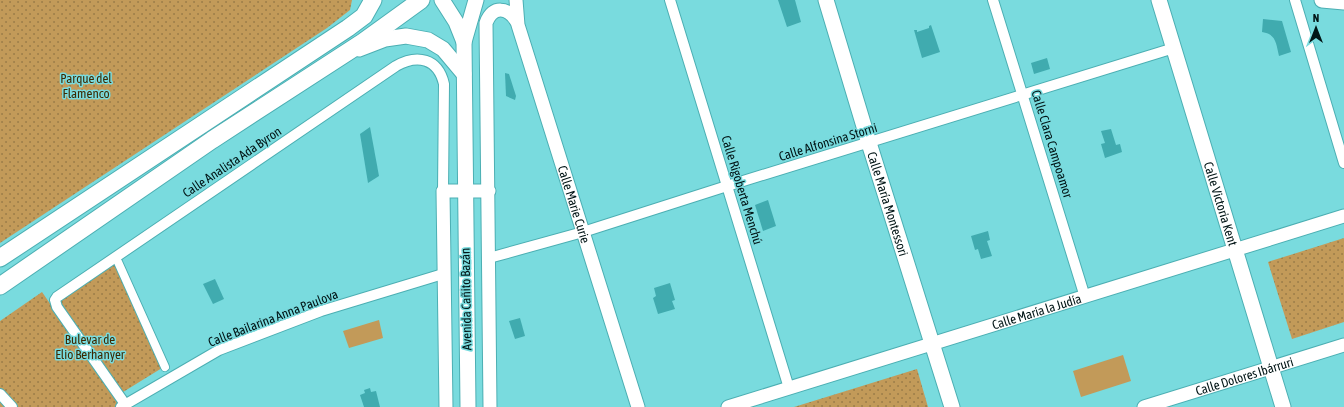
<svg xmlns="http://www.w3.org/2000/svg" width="1344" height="407" font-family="'Asap Condensed',sans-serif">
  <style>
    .park { fill: url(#park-dots) }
    .pitch { fill: #c29a59 }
    .water { fill: #40abaf }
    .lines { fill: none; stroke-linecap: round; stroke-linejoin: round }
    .pedestrian-casing { stroke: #4cafb3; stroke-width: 10 }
    .minor-casing { stroke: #4cafb3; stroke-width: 12 }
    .tertiary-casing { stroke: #4cafb3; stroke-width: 15 }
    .secondary-casing { stroke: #4cafb3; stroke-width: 17 }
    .trunk-casing { stroke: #4cafb3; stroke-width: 19 }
    .pedestrian { stroke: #fff; stroke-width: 8 }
    .minor { stroke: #fff; stroke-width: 10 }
    .tertiary { stroke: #fff; stroke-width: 13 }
    .secondary { stroke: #fff; stroke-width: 15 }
    .trunk { stroke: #fff; stroke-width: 17 }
    .labels { text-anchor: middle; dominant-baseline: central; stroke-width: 3; stroke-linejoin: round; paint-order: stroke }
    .park-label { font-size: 13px; fill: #3d2902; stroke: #79dbde }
    .street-label { font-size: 13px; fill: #011415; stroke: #79dbde }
  </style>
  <defs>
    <pattern id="park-dots" width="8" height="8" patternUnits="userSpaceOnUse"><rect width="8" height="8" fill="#c29a59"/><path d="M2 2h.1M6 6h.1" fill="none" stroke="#9b7c48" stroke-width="1.8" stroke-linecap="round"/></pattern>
  </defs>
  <rect width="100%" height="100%" fill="#79dbde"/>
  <g class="park">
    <path d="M0,0H352L350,10L327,28L0,243Z"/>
    <path d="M1344,238V322L1292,339L1268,262Z"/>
    <path d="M114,263L162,368L115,397L122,407H0V321L42,292L51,305Z"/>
    <path d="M917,369L928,407H794Z"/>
  </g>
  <g class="pitch">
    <path d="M379,320L383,338L349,348L343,331Z"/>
    <path d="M1123,355L1131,381L1081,397L1073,371Z"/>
  </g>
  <g class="water">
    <path d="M778,0H795L801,22L787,27Z"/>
    <path d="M1263,19L1282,21L1291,52L1279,56C1276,43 1276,34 1262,32Z"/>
    <path d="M931,25L940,52L922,58L914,30H917V32L929,28V26Z"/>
    <path d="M1047,58L1050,69L1034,74L1031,63Z"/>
    <path d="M505,73L509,74L516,96L515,100L506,96Z"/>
    <path d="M370,127L379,176L368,183L360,134Z"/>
    <path d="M1111,129L1116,145L1120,144L1122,152L1105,158L1101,144L1105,143L1101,131Z"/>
    <path d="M768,200L776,226L763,231L755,205Z"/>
    <path d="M988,231L990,240L987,241L992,256L981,259L978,249L975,250L971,236Z"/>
    <path d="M215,279L224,299L213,304L203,284Z"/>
    <path d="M670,283L675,300L672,301L675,309L658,314L653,298L656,296L654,288Z"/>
    <path d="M520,318L525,336L515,339L509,321Z"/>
    <path d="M370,388L371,392L376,391L380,407H364L360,395L365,393L364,390Z"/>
  </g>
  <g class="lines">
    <defs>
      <path id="pedestrian" d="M118,262L165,367"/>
      <g id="minor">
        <path d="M670,0L789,388"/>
        <path d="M993,0L1085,297"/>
        <path d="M1295,0L1344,163"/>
        <path d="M489,258L583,232L727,186L1174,48"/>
        <path d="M0,394L12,407"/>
        <path d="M125,404L57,307L55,300L57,297L396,66C417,54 438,58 444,84L443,191"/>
        <path d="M121,407L219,350L321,311L443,274"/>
      </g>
      <g id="tertiary">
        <path id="s1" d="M516,0L518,25L638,407"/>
        <path d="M446,407L443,191H489"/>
        <path d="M490,407L486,23C493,5 508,7 517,22"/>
        <path id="s2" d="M728,407L1344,216"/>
        <path id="s3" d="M1144,407L1344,345"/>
      </g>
      <g id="secondary">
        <path d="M442,0L456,22L464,42"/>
        <path id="s4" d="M826,0L869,143L952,407"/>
        <path id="s5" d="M1159,0L1283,407"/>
        <path d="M1322,0L1344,2"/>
        <path d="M359,49L385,39L406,36L428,40L443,49L464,74"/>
        <path d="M468,407L464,42L476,0"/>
      </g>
      <g id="trunk">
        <path d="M0,258L348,28L364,16L373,0"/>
        <path d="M0,286L212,140L363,42L421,0"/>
      </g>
    </defs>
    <use href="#pedestrian" class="pedestrian-casing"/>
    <use href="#minor" class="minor-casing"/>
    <use href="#tertiary" class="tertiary-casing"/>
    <use href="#secondary" class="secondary-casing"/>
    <use href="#trunk" class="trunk-casing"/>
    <use href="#pedestrian" class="pedestrian"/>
    <use href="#minor" class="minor"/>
    <use href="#tertiary" class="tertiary"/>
    <use href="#secondary" class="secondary"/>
    <use href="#trunk" class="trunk"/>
  </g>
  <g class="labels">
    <g class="park-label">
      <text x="86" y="78">Parque del<tspan x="86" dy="15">Flamenco</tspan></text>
      <text x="90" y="339">Bulevar de<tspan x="90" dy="15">Elio Berhanyer</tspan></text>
    </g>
    <g class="street-label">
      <text transform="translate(828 142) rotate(-17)">Calle Alfonsina Storni</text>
      <text transform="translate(1052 144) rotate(73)">Calle Clara Campoamor</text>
      <text transform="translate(232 162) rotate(-34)">Calle Analista Ada Byron</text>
      <text transform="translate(742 190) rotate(73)">Calle Rigoberta Menchú</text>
      <text stroke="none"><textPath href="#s1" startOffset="213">Calle Marie Curie</textPath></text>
      <text stroke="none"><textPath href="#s4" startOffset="213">Calle María Montessori</textPath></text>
      <text stroke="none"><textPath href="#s5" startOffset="213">Calle Victoria Kent</textPath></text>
      <text transform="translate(466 299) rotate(-91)">Avenida Cañito Bazán</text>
      <text stroke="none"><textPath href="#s2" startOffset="323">Calle María la Judía</textPath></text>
      <text transform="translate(273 318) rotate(-21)">Calle Bailarina Anna Paulova</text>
      <text stroke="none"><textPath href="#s3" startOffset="105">Calle Dolores Ibárruri</textPath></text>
    </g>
  </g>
  <g transform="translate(1316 28)" stroke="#79dbde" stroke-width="3" paint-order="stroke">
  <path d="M0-3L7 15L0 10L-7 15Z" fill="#011415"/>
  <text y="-6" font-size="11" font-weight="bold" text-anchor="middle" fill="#011415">N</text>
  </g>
</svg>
